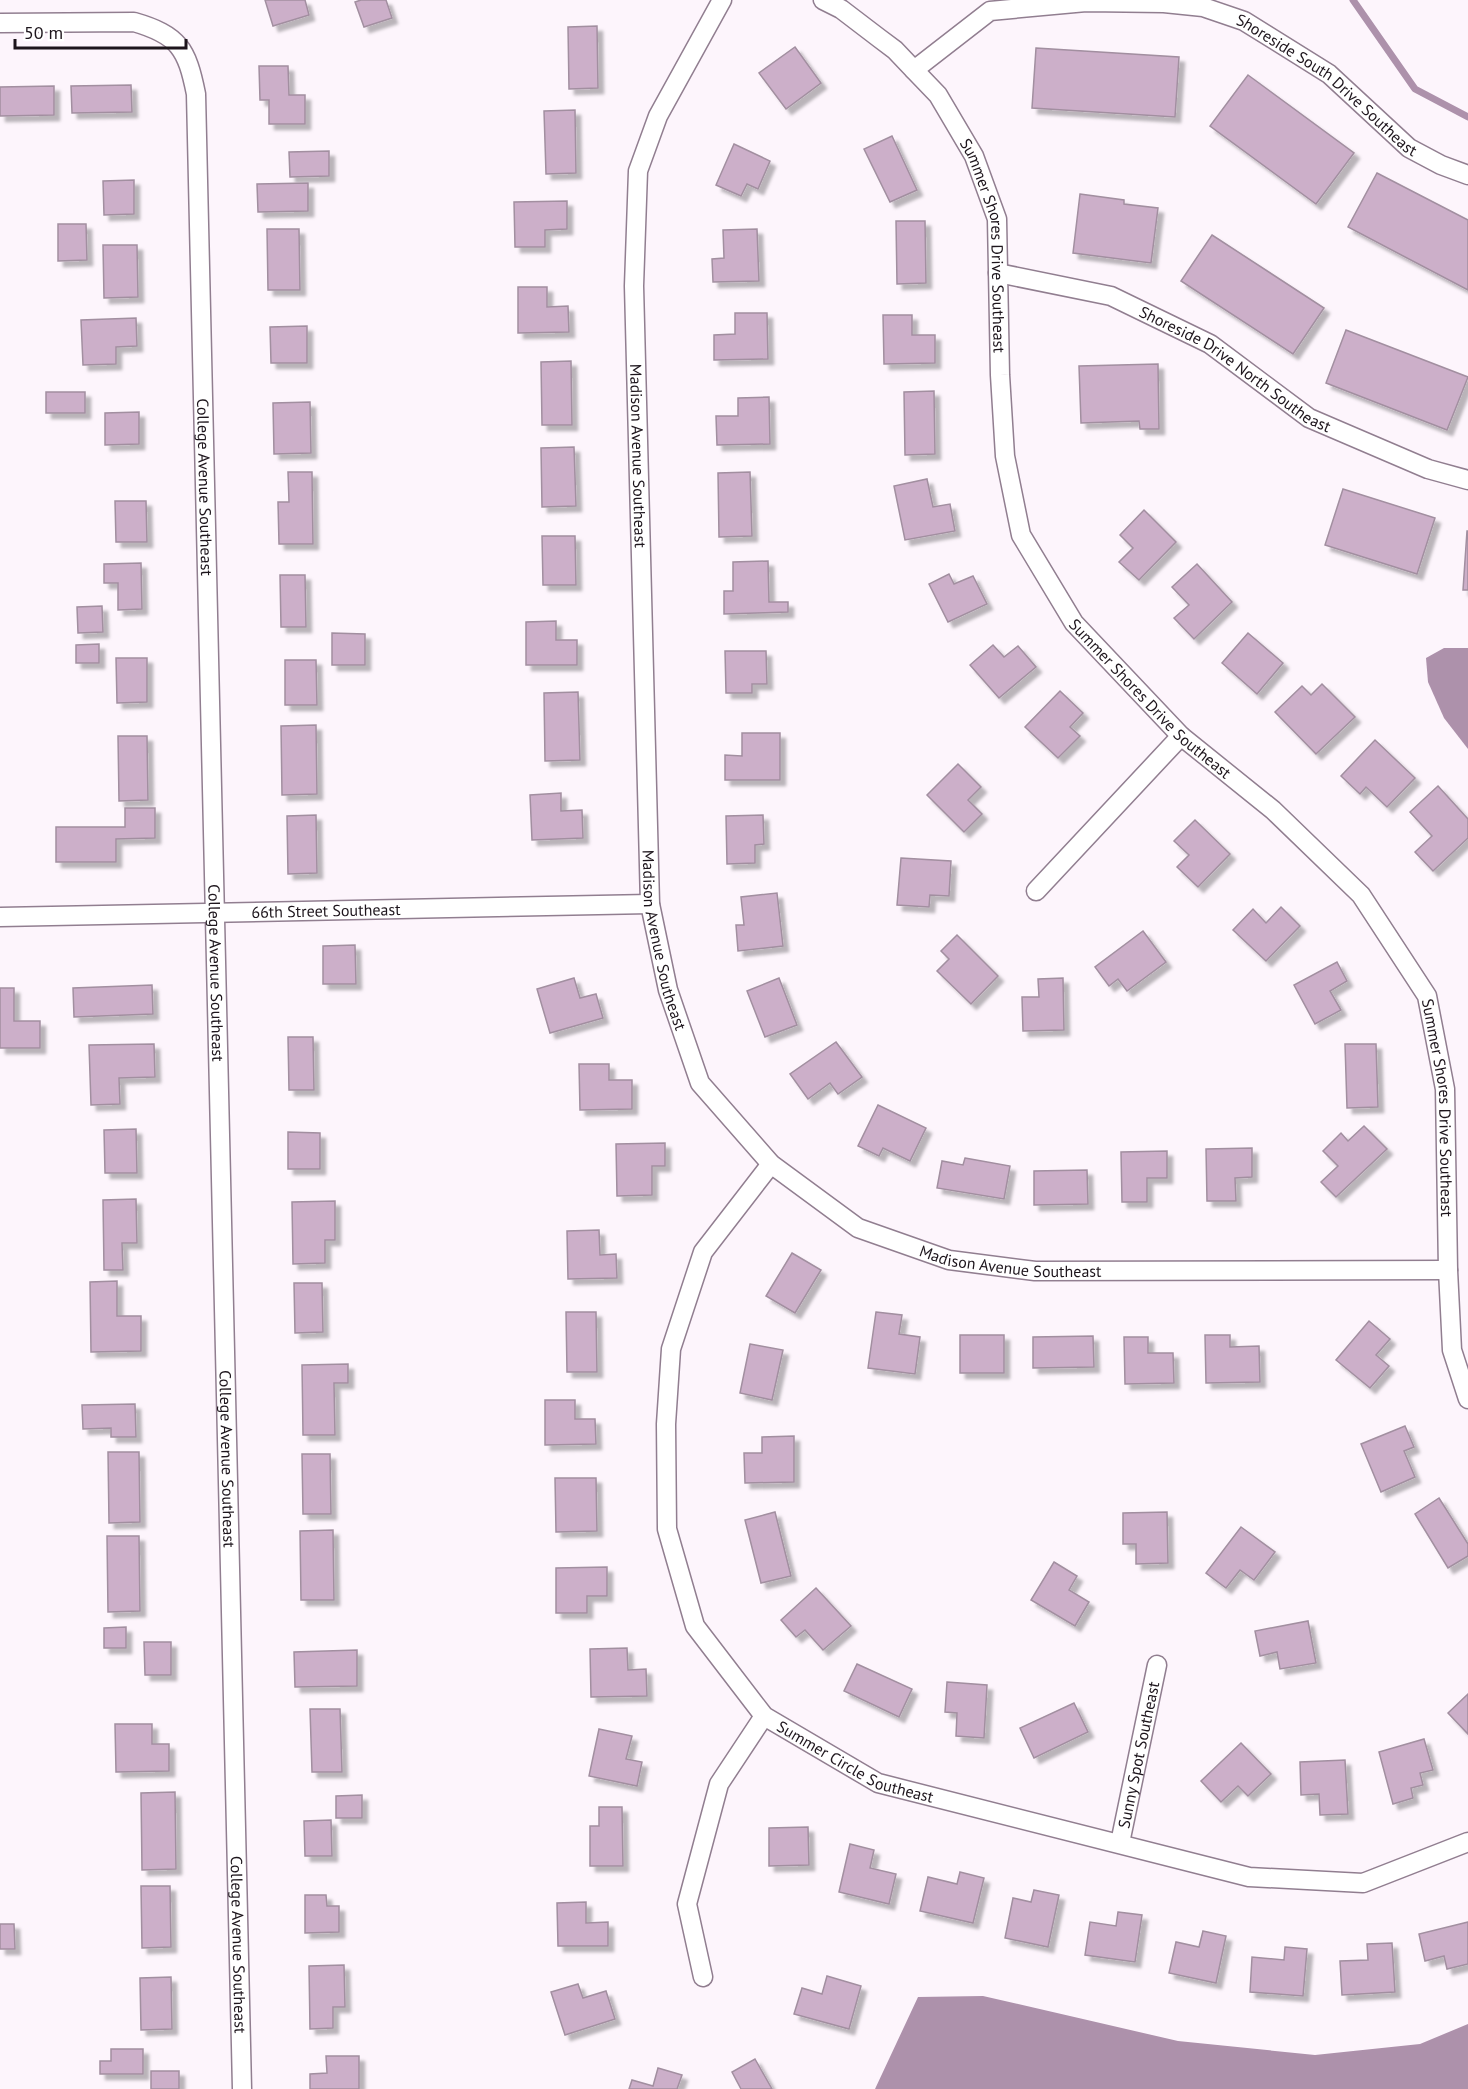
<svg xmlns="http://www.w3.org/2000/svg" width="1468" height="2089" font-family="'PT Sans',sans-serif">
  <style>
    .water { fill: #ad91ab }
    .lines { fill: none; stroke-linecap: round; stroke-linejoin: round }
    .stream { stroke: #ad91ab; stroke-width: 7 }
    .building { fill: #ccafc9; stroke: #a28fa0; stroke-width: 1.5; filter: url(#shadow) }
    .minor-casing { stroke: #917e90; stroke-width: 21 }
    .minor { stroke: #fff; stroke-width: 18 }
    .labels { text-anchor: middle; dominant-baseline: central; stroke-width: 5; stroke-linejoin: round; paint-order: stroke }
    .street-label { font-size: 16px; fill: #1d151c; stroke: #fff }
  </style>
  <defs>
    <filter id="shadow"><feDropShadow dx="5.5" dy="5.5" stdDeviation="1.5" flood-color="#0004"/></filter>
  </defs>
  <rect width="100%" height="100%" fill="#fdf5fc"/>
  <g class="water">
    <path d="M1444,648H1468V749L1444,718L1428,682L1426,658Z"/>
    <path d="M983,1996L1178,2041L1315,2055L1420,2044L1468,2024V2089H875L918,1997Z"/>
  </g>
  <g class="lines">
    <path class="stream" d="M1353,0L1415,89L1468,117"/>
  </g>
  <g class="building">
    <path d="M265,0H305L309,15L273,26Z"/>
    <path d="M361,0H386L392,18L364,27L355,2Z"/>
    <path d="M597,26L598,88L569,89L568,27Z"/>
    <path d="M795,47L821,83L786,109L759,73Z"/>
    <path d="M1036,48L1179,57L1175,117L1032,108Z"/>
    <path d="M259,66H288L289,95H305V124H269V100H260Z"/>
    <path d="M1248,75L1354,153L1316,204L1210,126Z"/>
    <path d="M131,85L132,112L72,113L71,86Z"/>
    <path d="M54,86V115L0,116V87Z"/>
    <path d="M575,110L576,173L546,174L544,111Z"/>
    <path d="M892,136L917,190L890,202L864,149Z"/>
    <path d="M734,144L770,161L758,189L747,184L741,196L716,185Z"/>
    <path d="M329,151V176L290,177L289,152Z"/>
    <path d="M1377,173L1468,220V290L1348,227Z"/>
    <path d="M134,180V214L104,215L103,181Z"/>
    <path d="M308,183V211L258,212L257,184Z"/>
    <path d="M1080,194L1124,200V204L1158,208L1151,263L1073,253Z"/>
    <path d="M567,201V229L545,230V247H515L514,202Z"/>
    <path d="M896,221H925L926,283L897,284Z"/>
    <path d="M58,224H86L87,260L58,261Z"/>
    <path d="M267,229H299L300,290H268Z"/>
    <path d="M757,229L759,281L713,282L712,259L724,258L723,230Z"/>
    <path d="M1212,235L1324,308L1293,354L1181,281Z"/>
    <path d="M103,245H137L138,297L104,298Z"/>
    <path d="M518,287H547V307L568,306L569,332L518,333Z"/>
    <path d="M735,313H767L768,359L714,360V335L735,334Z"/>
    <path d="M883,315H912V335H935V363L884,364Z"/>
    <path d="M136,318L137,346L116,347V364L83,365L81,320Z"/>
    <path d="M307,326V363H271L270,327Z"/>
    <path d="M1346,330L1468,377L1447,430L1326,383Z"/>
    <path d="M571,361L572,425H542L541,362Z"/>
    <path d="M1158,364L1159,429H1140L1139,421L1081,423L1079,366Z"/>
    <path d="M934,391L935,454L905,455L904,392Z"/>
    <rect x="46" y="392" width="39" height="21"/>
    <path d="M769,397L770,444L717,445L716,416H738V398Z"/>
    <path d="M310,402L311,453L274,454L273,403Z"/>
    <path d="M139,412V444L105,445V413Z"/>
    <path d="M574,447L576,506L542,507L541,448Z"/>
    <path d="M288,472H312L313,544H279L278,502H289Z"/>
    <path d="M750,472L752,536L719,537L718,473Z"/>
    <path d="M927,479L933,507L950,504L955,531L905,540L894,486Z"/>
    <path d="M1343,489L1435,518L1417,574L1325,545Z"/>
    <path d="M115,501H146L147,542H116Z"/>
    <path d="M1144,510L1176,542L1139,580L1119,562L1133,548L1120,535Z"/>
    <path d="M1467,531H1468V590H1463Z"/>
    <path d="M542,536H575L576,585H543Z"/>
    <path d="M768,561L769,602H788V612L724,614V591H733V562Z"/>
    <path d="M141,563L142,609L118,610V583H104V564Z"/>
    <path d="M1197,564L1232,602L1194,639L1174,618L1189,605L1172,587Z"/>
    <path d="M949,574L954,584L973,576L987,604L948,622L929,584Z"/>
    <path d="M280,575H305L306,627H281Z"/>
    <path d="M102,606L103,632L78,633L77,607Z"/>
    <path d="M556,621V640H577V665H526V622Z"/>
    <path d="M332,633L365,634V665H332Z"/>
    <path d="M1248,633L1283,663L1257,694L1222,663Z"/>
    <path d="M99,644V663H76V645Z"/>
    <path d="M993,645L1004,657L1018,646L1036,667L999,698L970,665Z"/>
    <path d="M725,651H766L767,684H752V693H726Z"/>
    <path d="M116,658H147V702L117,703Z"/>
    <path d="M285,660H316L317,705H285Z"/>
    <path d="M1322,684L1355,717L1316,754L1275,712L1302,686L1311,695Z"/>
    <path d="M1060,691L1083,713L1070,727L1080,736L1058,758L1025,727Z"/>
    <path d="M578,692L580,760L545,761L544,693Z"/>
    <path d="M316,725L317,794L282,795L281,726Z"/>
    <path d="M742,733H780V780H725V755L742,756Z"/>
    <path d="M118,736H147L148,800L119,801Z"/>
    <path d="M1375,740L1415,778L1387,807L1366,787L1360,794L1341,776Z"/>
    <path d="M958,764L981,787L968,800L982,814L964,832L927,795Z"/>
    <path d="M1438,786L1468,819V838L1433,871L1415,852L1432,836L1410,812Z"/>
    <path d="M561,793V811L582,810L583,838L532,840L530,795Z"/>
    <path d="M125,808H155V838L116,839V862H56V827H125Z"/>
    <path d="M316,815L317,873L288,874L287,816Z"/>
    <path d="M763,815L764,844L755,845V863L727,864L726,816Z"/>
    <path d="M1195,820L1230,854L1198,887L1177,867L1189,855L1174,841Z"/>
    <path d="M901,858L951,861L949,896L930,895L929,907L897,905Z"/>
    <path d="M777,893L783,946L738,951L736,925H744L741,897Z"/>
    <path d="M1281,907L1300,926L1266,961L1233,930L1253,909L1266,923Z"/>
    <path d="M1143,931L1166,962L1127,991L1118,979L1109,986L1095,967Z"/>
    <path d="M957,935L998,976L971,1004L937,971L949,959L941,951Z"/>
    <path d="M355,945L356,984H323V946Z"/>
    <path d="M1337,962L1347,981L1330,991L1341,1010L1315,1024L1294,985Z"/>
    <path d="M574,978L580,998L596,994L603,1018L550,1033L537,989Z"/>
    <path d="M779,978L797,1025L765,1037L747,991Z"/>
    <path d="M1063,978L1064,1030L1023,1031L1022,997H1039L1038,979Z"/>
    <path d="M152,985L153,1014L74,1017L73,988Z"/>
    <path d="M0,988H14V1021H40V1048H0Z"/>
    <path d="M288,1037H313L314,1090H289Z"/>
    <path d="M836,1042L862,1077L838,1094L830,1083L808,1099L790,1074Z"/>
    <path d="M154,1044L155,1077L119,1078L120,1104L91,1105L89,1045Z"/>
    <path d="M1345,1044H1376L1378,1107L1347,1108Z"/>
    <path d="M579,1064H609V1080H632V1109L580,1110Z"/>
    <path d="M878,1105L926,1128L910,1161L883,1148L879,1156L858,1146Z"/>
    <path d="M1364,1126L1387,1149L1336,1197L1321,1182L1338,1166L1323,1151L1341,1133L1348,1141Z"/>
    <path d="M136,1129L137,1173H105L104,1130Z"/>
    <path d="M288,1132L320,1133V1169H288Z"/>
    <path d="M665,1143V1166H652V1195L617,1196L616,1144Z"/>
    <path d="M1252,1148V1177L1235,1178L1236,1201H1207L1206,1149Z"/>
    <path d="M1167,1151V1178H1147V1202H1122L1121,1152Z"/>
    <path d="M965,1158L1010,1166L1004,1199L937,1188L942,1161L963,1165Z"/>
    <path d="M1087,1170L1088,1204L1034,1205V1171Z"/>
    <path d="M136,1199L137,1243H122L123,1270H104L103,1200Z"/>
    <path d="M335,1201V1240H325V1263L293,1264L292,1202Z"/>
    <path d="M599,1230L600,1255L616,1254L617,1278L568,1279L567,1231Z"/>
    <path d="M792,1253L821,1270L795,1313L766,1296Z"/>
    <path d="M117,1281V1316H141V1351L91,1352L90,1282Z"/>
    <path d="M294,1283H322L323,1332L295,1333Z"/>
    <path d="M566,1312H596L597,1372H567Z"/>
    <path d="M876,1312L902,1315L899,1334L920,1337L915,1374L868,1368Z"/>
    <path d="M1369,1321L1390,1339L1376,1355L1389,1366L1370,1388L1336,1360Z"/>
    <rect x="960" y="1335" width="44" height="38"/>
    <path d="M1205,1335H1230V1347L1259,1346L1260,1382L1206,1383Z"/>
    <path d="M1093,1336L1094,1367L1033,1368V1337Z"/>
    <path d="M1124,1337H1148V1353H1173L1174,1383L1125,1384Z"/>
    <path d="M750,1344L783,1350L772,1400L740,1393Z"/>
    <path d="M348,1364V1383H334L335,1435H303L302,1365Z"/>
    <path d="M545,1400H575V1419H595L596,1444L545,1445Z"/>
    <path d="M135,1404L136,1437H111V1428L83,1429L82,1405Z"/>
    <path d="M1405,1426L1414,1447L1404,1451L1415,1477L1381,1492L1361,1444Z"/>
    <path d="M794,1436V1482L745,1483L744,1453H762V1437Z"/>
    <path d="M108,1452H139L140,1522L109,1523Z"/>
    <path d="M302,1454H330L331,1514H303Z"/>
    <path d="M555,1478H596L597,1531L556,1532Z"/>
    <path d="M1439,1498L1468,1544V1556L1448,1568L1415,1514Z"/>
    <path d="M775,1512L791,1576L761,1583L745,1520Z"/>
    <path d="M1167,1512L1168,1563L1136,1564V1544H1123V1513Z"/>
    <path d="M1241,1527L1275,1552L1254,1580L1240,1570L1226,1588L1206,1573Z"/>
    <path d="M333,1530L334,1600H301L300,1531Z"/>
    <path d="M107,1536H139L140,1611L108,1612Z"/>
    <path d="M1054,1562L1077,1576L1069,1590L1089,1602L1075,1626L1031,1600Z"/>
    <path d="M607,1567V1596H587V1613H556V1568Z"/>
    <path d="M816,1588L851,1626L823,1650L805,1630L796,1637L781,1620Z"/>
    <path d="M1308,1621L1316,1663L1280,1669L1277,1652L1260,1656L1255,1631Z"/>
    <path d="M126,1627V1648H104V1628Z"/>
    <path d="M144,1642H171V1675H145Z"/>
    <path d="M627,1648L628,1670L646,1669L647,1696L591,1697L590,1649Z"/>
    <path d="M357,1650V1686L295,1687L294,1652Z"/>
    <path d="M857,1664L912,1689L899,1717L844,1691Z"/>
    <path d="M947,1682L987,1685L984,1738L956,1736L957,1713L945,1712Z"/>
    <path d="M1468,1694V1734L1448,1713Z"/>
    <path d="M1074,1703L1088,1732L1034,1758L1020,1728Z"/>
    <path d="M310,1709H340L342,1772H312Z"/>
    <path d="M115,1724H152V1744H169V1771L116,1772Z"/>
    <path d="M599,1729L632,1736L626,1759L642,1762L637,1786L589,1776Z"/>
    <path d="M1424,1739L1433,1770L1420,1773L1423,1785L1411,1788L1413,1798L1393,1804L1379,1752Z"/>
    <path d="M1241,1743L1271,1774L1248,1796L1238,1786L1221,1802L1201,1781Z"/>
    <path d="M1345,1760L1348,1814L1320,1815L1319,1794L1301,1795L1300,1762Z"/>
    <path d="M175,1792L176,1869L142,1870L141,1793Z"/>
    <path d="M362,1795V1818H336V1796Z"/>
    <path d="M599,1807H622L623,1866H590V1826H599Z"/>
    <path d="M331,1820L332,1856H305L304,1821Z"/>
    <path d="M808,1827L809,1865L769,1866V1828Z"/>
    <path d="M850,1844L874,1850L870,1868L896,1874L889,1904L839,1892Z"/>
    <path d="M960,1872L984,1878L973,1923L920,1911L928,1877L957,1884Z"/>
    <path d="M141,1886H170L171,1947L142,1948Z"/>
    <path d="M1034,1890L1059,1895L1048,1947L1005,1938L1013,1898L1031,1902Z"/>
    <path d="M305,1895H326L327,1906H339V1932L305,1933Z"/>
    <path d="M586,1902V1923L608,1922V1946H558L557,1903Z"/>
    <path d="M1118,1912L1142,1915L1135,1962L1085,1955L1090,1922L1116,1926Z"/>
    <path d="M1468,1922V1964L1447,1969L1444,1956L1425,1961L1419,1934Z"/>
    <path d="M0,1924H14L15,1949H0Z"/>
    <path d="M1203,1931L1226,1936L1216,1983L1169,1973L1176,1942L1199,1947Z"/>
    <path d="M1392,1943L1395,1992L1342,1995L1340,1961L1368,1960L1367,1944Z"/>
    <path d="M1285,1947L1307,1949L1303,1996L1250,1992L1252,1957L1284,1960Z"/>
    <path d="M344,1965L345,2007H333V2028L310,2029L309,1966Z"/>
    <path d="M827,1976L861,1986L849,2029L794,2014L802,1988L822,1994Z"/>
    <path d="M171,1977L172,2029L141,2030L140,1978Z"/>
    <path d="M578,1984L583,1998L606,1991L615,2019L565,2035L551,1992Z"/>
    <path d="M111,2049H143V2074H100V2061H111Z"/>
    <path d="M326,2056H359V2089H310V2074L327,2073Z"/>
    <path d="M755,2059L772,2089H741L732,2072Z"/>
    <path d="M658,2068L682,2075L677,2089H629L632,2080L653,2086Z"/>
    <rect x="151" y="2071" width="28" height="18"/>
  </g>
  <g class="lines">
    <defs>
      <g id="minor">
        <path id="s1" d="M722,0L658,116L638,171L634,286L650,904L668,990L700,1083L771,1164L858,1228L949,1260L1035,1271L1448,1270"/>
        <path id="s2" d="M823,0L841,9L879,38L895,50L914,70L938,95L974,156L997,219L1000,375L1005,456L1021,535L1074,623L1181,736L1273,810L1361,895L1427,996L1445,1089L1448,1270L1452,1350L1468,1399"/>
        <path id="s3" d="M0,23L134,22C179,35 187,49 196,94L242,2089"/>
        <path id="s4" d="M914,70L990,11L1086,2L1164,3L1203,7L1244,21L1329,74L1409,148L1441,165L1468,175"/>
        <path id="s5" d="M998,273L1111,296L1210,344L1309,418L1428,469L1468,480"/>
        <path d="M1036,891L1181,736"/>
        <path id="s6" d="M0,917L650,904"/>
        <path id="s7" d="M771,1164L703,1252L671,1349L666,1424L667,1529L695,1626L764,1716L878,1783L1249,1877L1363,1883L1468,1842"/>
        <path id="s8" d="M1120,1843L1157,1665"/>
        <path d="M703,1977L687,1904L719,1784L764,1716"/>
      </g>
    </defs>
    <use href="#minor" class="minor-casing"/>
    <use href="#minor" class="minor"/>
  </g>
  <g class="labels">
    <g class="street-label">
      <text stroke="none"><textPath href="#s4" startOffset="458">Shoreside South Drive Southeast</textPath></text>
      <text stroke="none"><textPath href="#s2" startOffset="312">Summer Shores Drive Southeast</textPath></text>
      <text stroke="none"><textPath href="#s5" startOffset="260">Shoreside Drive North Southeast</textPath></text>
      <text stroke="none"><textPath href="#s1" startOffset="476">Madison Avenue Southeast</textPath></text>
      <text stroke="none"><textPath href="#s3" startOffset="630">College Avenue Southeast</textPath></text>
      <text stroke="none"><textPath href="#s2" startOffset="816">Summer Shores Drive Southeast</textPath></text>
      <text stroke="none"><textPath href="#s6" startOffset="326">66th Street Southeast</textPath></text>
      <text stroke="none"><textPath href="#s1" startOffset="962">Madison Avenue Southeast</textPath></text>
      <text stroke="none"><textPath href="#s3" startOffset="1116">College Avenue Southeast</textPath></text>
      <text stroke="none"><textPath href="#s2" startOffset="1338">Summer Shores Drive Southeast</textPath></text>
      <text stroke="none"><textPath href="#s1" startOffset="1484">Madison Avenue Southeast</textPath></text>
      <text stroke="none"><textPath href="#s3" startOffset="1602">College Avenue Southeast</textPath></text>
      <text stroke="none"><textPath href="#s8" startOffset="90">Sunny Spot Southeast</textPath></text>
      <text stroke="none"><textPath href="#s7" startOffset="711">Summer Circle Southeast</textPath></text>
      <text stroke="none"><textPath href="#s3" startOffset="2088">College Avenue Southeast</textPath></text>
    </g>
  </g>
  <path d="M15 39v9h171v-9" fill="none" stroke="#1d151c" stroke-width="3"/>
  <text x="24" y="39" font-size="18" fill="#1d151c" stroke="#ffffff" stroke-width="4.5" paint-order="stroke">50 m</text>
</svg>
